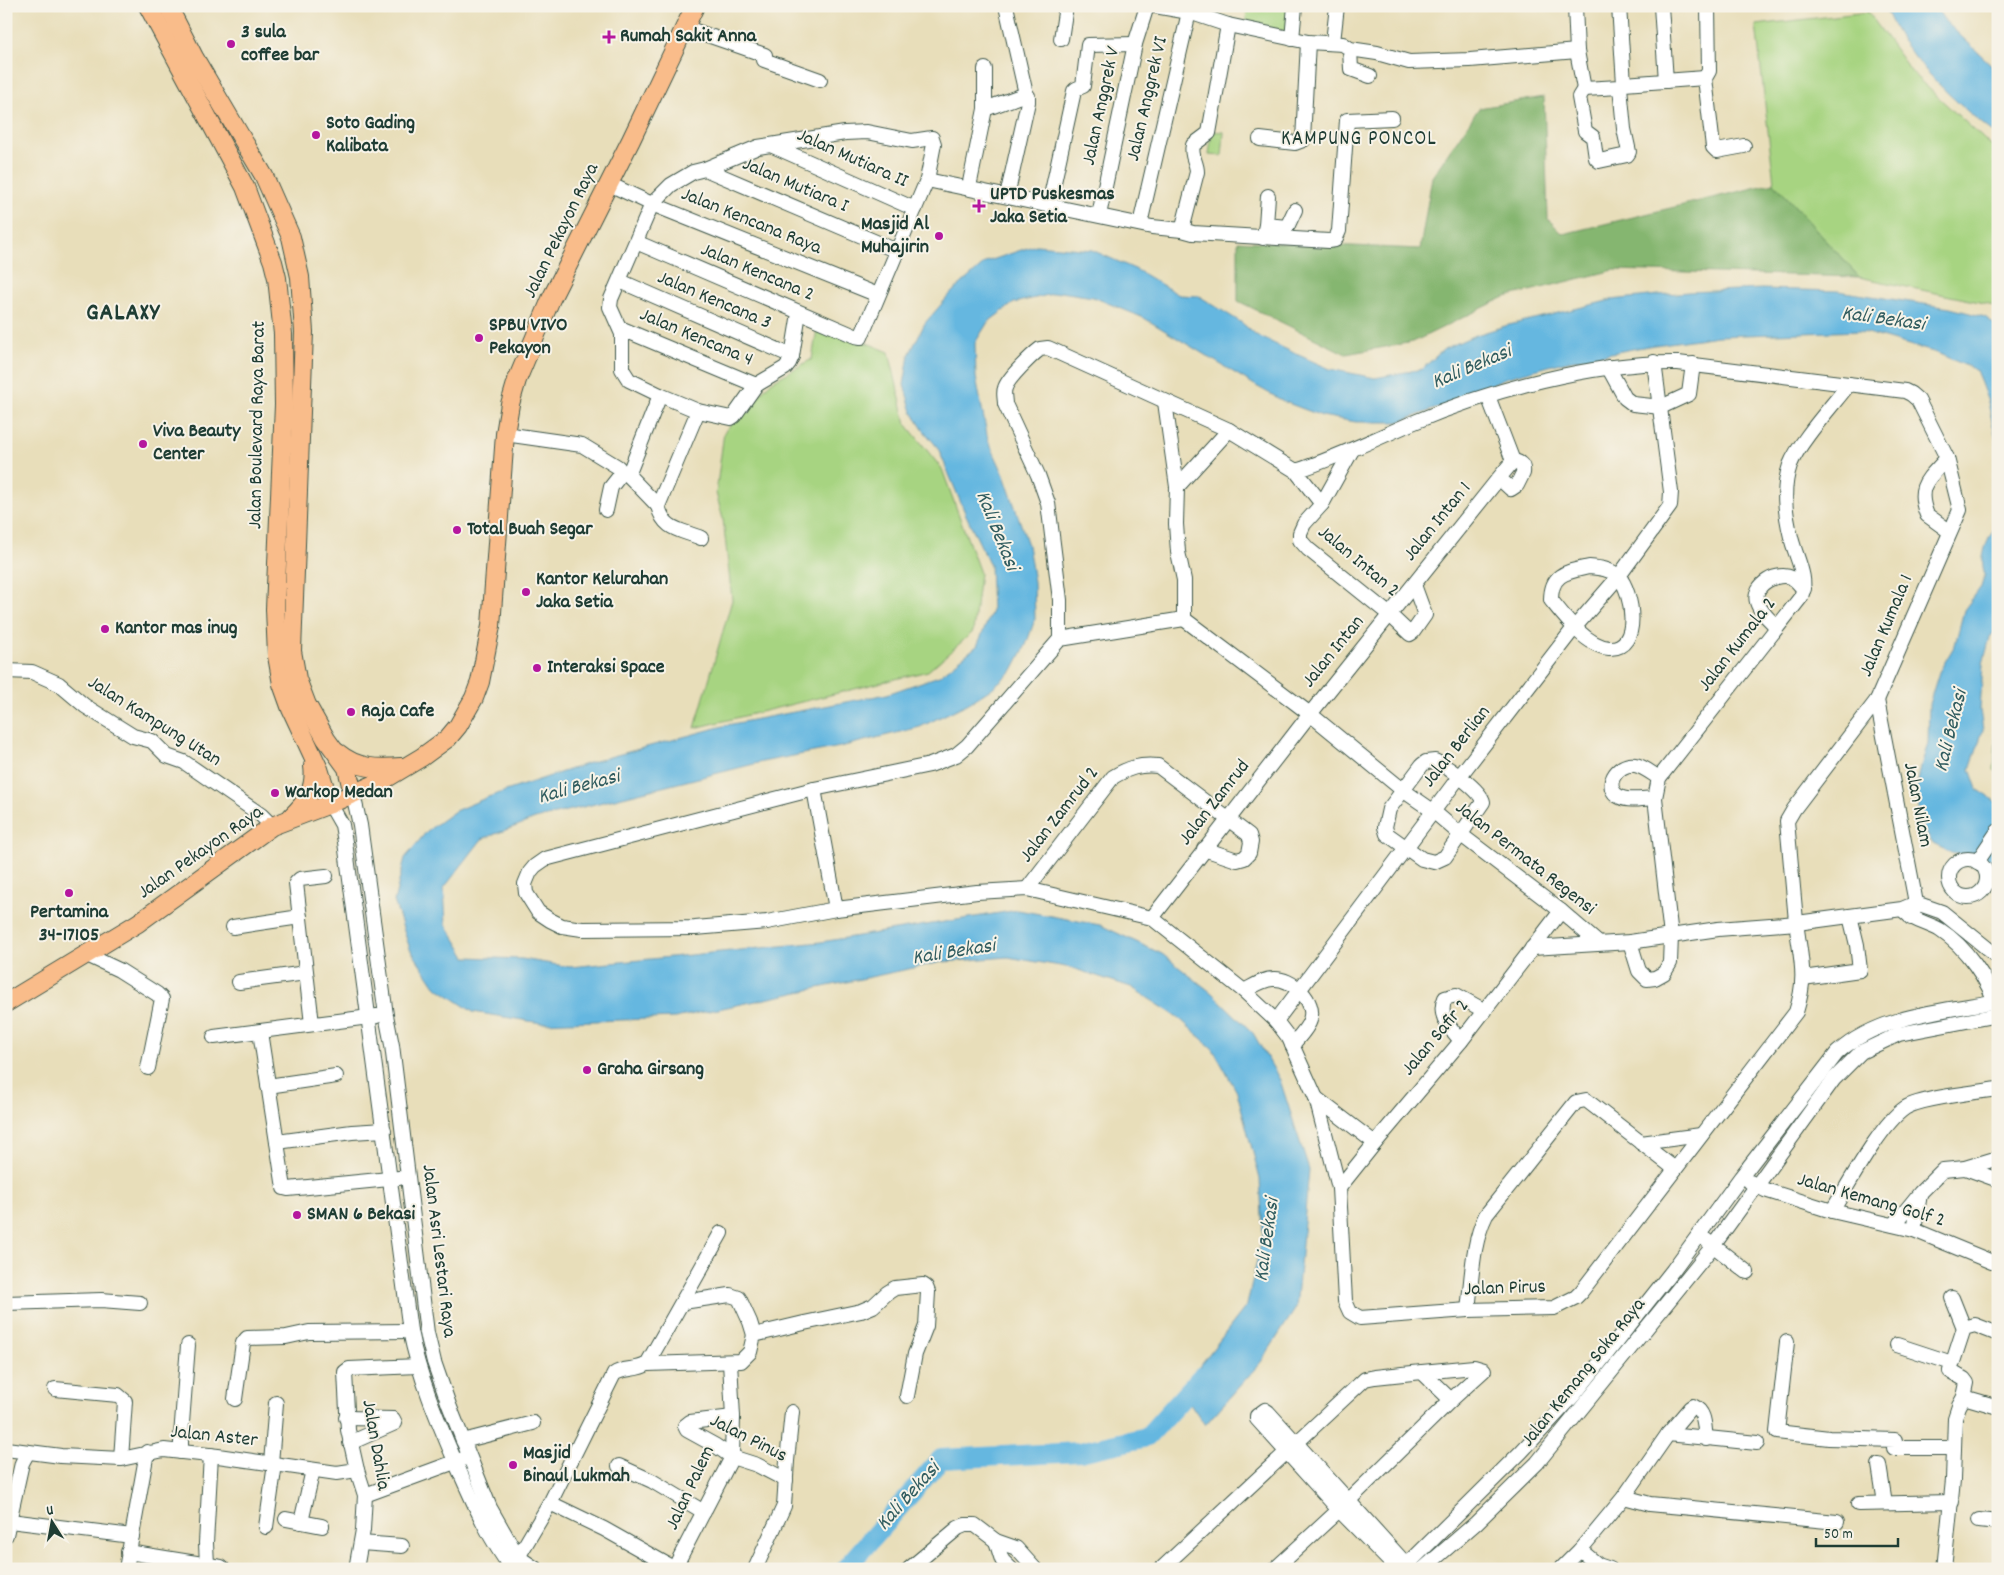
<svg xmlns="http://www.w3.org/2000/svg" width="2004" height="1575" font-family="Dekko,sans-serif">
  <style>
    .green { fill: #a7d481; stroke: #63885a }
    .forest { fill: #85b66f; stroke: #527a52 }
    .water { fill: #65b7e0; stroke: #427a8a }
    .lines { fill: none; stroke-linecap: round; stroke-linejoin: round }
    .river { stroke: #65b7e0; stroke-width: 20 }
    .minor-casing { stroke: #3d5548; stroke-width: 16 }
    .major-casing { stroke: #3d5548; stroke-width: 20 }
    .minor { stroke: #fff; stroke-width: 14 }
    .major { stroke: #f9bc8a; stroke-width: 18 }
    .poi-dot { fill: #b5179e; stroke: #f7f3e8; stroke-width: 2 }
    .labels { text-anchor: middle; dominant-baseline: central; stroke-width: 4; stroke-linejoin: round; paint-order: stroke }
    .poi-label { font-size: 20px; font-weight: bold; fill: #1f3d34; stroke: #f7f3e8; text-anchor: start }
    .street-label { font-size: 20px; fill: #1f3d34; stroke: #f7f3e8 }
    .neighbourhood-label { font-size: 21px; letter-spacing: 1px; fill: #1f3d34; stroke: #f7f3e8 }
    .water-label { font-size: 21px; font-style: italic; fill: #305c5f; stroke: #f7f3e8 }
    .district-label { font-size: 25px; font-weight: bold; letter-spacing: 1px; fill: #1f3d34; stroke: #f7f3e8 }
  </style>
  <rect width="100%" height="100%" fill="#f7f3e8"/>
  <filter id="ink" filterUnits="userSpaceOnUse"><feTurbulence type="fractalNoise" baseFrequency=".02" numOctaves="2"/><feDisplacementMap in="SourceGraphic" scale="10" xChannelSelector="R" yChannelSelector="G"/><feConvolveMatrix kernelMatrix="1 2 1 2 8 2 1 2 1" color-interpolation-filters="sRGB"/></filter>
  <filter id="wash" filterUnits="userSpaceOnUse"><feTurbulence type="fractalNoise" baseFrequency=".0096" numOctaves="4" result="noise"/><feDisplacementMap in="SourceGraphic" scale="20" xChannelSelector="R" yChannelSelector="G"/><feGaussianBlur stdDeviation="1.12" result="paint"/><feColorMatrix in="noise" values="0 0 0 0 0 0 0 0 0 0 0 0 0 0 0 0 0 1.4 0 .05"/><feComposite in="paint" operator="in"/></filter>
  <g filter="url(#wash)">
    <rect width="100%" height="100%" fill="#e8deba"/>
    <g class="green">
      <path d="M1247,6L1289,9L1287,32L1246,22Z"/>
      <path d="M1868,12L1913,74L1998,152V309L1989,304L1859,277L1774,183L1756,25Z"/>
      <path d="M1212,131L1224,132L1222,156L1209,155Z"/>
      <path d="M818,323L889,352L906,424L942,469L980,573L973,632L928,671L695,728L732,600L723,519L716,493L724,432L771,382L812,359Z"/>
      <path d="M1998,705V772L1994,770Z"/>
    </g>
    <path class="forest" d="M1544,97L1548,219L1563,234L1774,183L1859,277L1614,270L1505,297L1413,342L1346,354L1238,301V241L1420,249L1432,177L1479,108Z"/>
    <g class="water">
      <path d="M1884,6H1935L1945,21L1998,71V136C1964,110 1932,81 1907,47C1897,35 1891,20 1884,6Z"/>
      <path d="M1036,245L1092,250L1137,270L1179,295L1199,296L1242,323L1256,335L1294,353L1330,369L1375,378L1422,369L1444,349L1473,336L1505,326L1611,300L1688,292L1762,289L1838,291L1950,308L1985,317L1998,327V449L1988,402L1976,370L1937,353L1860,331L1718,336L1648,346L1564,362L1505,378L1448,404L1399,422H1356L1322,416L1285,402L1258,387L1144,318L1093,297L1061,292L1014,303L988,322L975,343L976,377L988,440L1004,475L1028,545L1034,582L1035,619L1026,645L1013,670L991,689L969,703L920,727L840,747L762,762L535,819L482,839L444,888L446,924L466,957L522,959L570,967L821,942L1018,910L1100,925L1162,954L1212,993L1253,1033L1280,1080L1309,1170L1296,1308L1261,1362L1205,1425L1181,1390L1247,1305L1263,1234L1260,1179L1237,1092L1213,1049L1179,1018L1131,987L1072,968L1008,957L942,962L675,1018L541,1023L473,1012L435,986L410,949L394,901L405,858L427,831L455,811L488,797L595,761L727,725L887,694L939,676L977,646L992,611L990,565L966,515L938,448L924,431L912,412L904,385L909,355L925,323L952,292L986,262Z"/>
      <path d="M1998,523V628L1990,637L1983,664L1980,710L1983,730L1970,769L1977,789L1998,803V866L1948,851L1933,844L1924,830L1918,810L1917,786L1921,766L1928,743L1929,704L1939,672L1955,645L1964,610L1981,587L1985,574C1978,557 1988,538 1998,523Z"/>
    </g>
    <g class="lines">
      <path class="river" d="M845,1569L941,1459L1080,1452L1147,1437L1202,1376"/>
    </g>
  </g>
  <g filter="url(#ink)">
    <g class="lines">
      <defs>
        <g id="minor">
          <path d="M1006,6L1026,94"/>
          <path d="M1155,6L1189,12L1228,25L1308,42L1343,44L1350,49L1377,53L1409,62L1470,60L1577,51"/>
          <path d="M1575,6L1577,51L1584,89"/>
          <path d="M1619,6L1624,84"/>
          <path d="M1661,6L1666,81"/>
          <path d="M1708,6L1709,71L1705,78L1713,147L1717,151L1744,146"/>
          <path d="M684,27L765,55L764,60L820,80"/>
          <path d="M1061,39L1066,6"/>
          <path d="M1292,39L1295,6"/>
          <path d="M1333,42L1337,6"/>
          <path d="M1350,49L1351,69L1370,76"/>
          <path d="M985,69V109"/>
          <path d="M1584,89L1579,97L1585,131L1593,137L1596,158L1599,161L1627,155L1629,152L1624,129L1620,87"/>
          <path d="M1584,89L1620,87L1624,84L1705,78"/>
          <path d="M1260,139L1295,143L1303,140L1308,42"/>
          <path d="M773,146L915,209"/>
          <path d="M705,169L897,251"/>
          <path d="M927,180L1152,227L1182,230L1193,233L1329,241L1335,240L1339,231L1347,120L1392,118"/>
          <path d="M609,184L652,204L878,295"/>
          <path d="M969,187L985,109L1026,94L1028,96V102L1007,196"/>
          <path d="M1049,205L1074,91L1076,89L1083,86L1088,45L1135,44"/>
          <path d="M1099,215L1135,44L1147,6"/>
          <path d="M1140,224L1189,12"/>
          <path d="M1266,225L1287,227L1295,210"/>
          <path d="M1182,230L1197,172C1197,162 1190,156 1193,145L1209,133L1228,25"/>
          <path d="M1263,238L1266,225L1268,196"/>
          <path d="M636,242L855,336L861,337L927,180L934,144L932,138L912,141L867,132L845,133L758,147L705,169L693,172L671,185L652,204L611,299L610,307L622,334V369L629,380L660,395L698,411L731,418L734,416L756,385L785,368L789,363L792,356L799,313"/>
          <path d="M620,281L792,356"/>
          <path d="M620,328L756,385"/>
          <path d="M1608,367L1625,398L1633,404L1661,407L1689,394L1693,364"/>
          <path d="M1488,396L1513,461"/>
          <path d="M1165,402L1177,487L1176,524L1178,552L1184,580V619"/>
          <path d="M698,411L658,506C664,530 679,529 701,538"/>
          <path d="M505,434L582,445L618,467L622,473L611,487L606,510"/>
          <path d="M1352,450L1322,504L1304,524L1300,533V540L1308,549L1390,615L1410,634L1413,632L1425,615L1414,585"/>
          <path d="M1947,458C1929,479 1915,485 1927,515L1949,531"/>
          <path d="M1296,471C1336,458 1373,440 1412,423C1491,390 1592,362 1678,363L1905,391L1911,394L1918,400L1947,458L1960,510L1877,700L1794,809L1787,821C1790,855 1793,888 1796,921C1800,958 1808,975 1796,1012L1581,1292L1576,1297L1554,1308L1468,1310L1360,1318L1350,1312L1345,1301L1339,1188L1316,1098L1289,1038L1276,1021L1244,991L1152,918L1027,889L977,892L836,909L767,922L695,928L582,929L562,926L550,920L538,912L526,893L525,884L530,872L535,866L545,859L814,789L930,765L956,755L967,746L1060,639V600L1048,503L1038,475L1005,404C1005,399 1003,393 1005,388C1008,378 1032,355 1040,349L1048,348L1229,430L1296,471L1322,504"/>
          <path d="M1177,487L1229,430"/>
          <path d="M658,506L630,477L629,473L660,395"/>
          <path d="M1589,567C1600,568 1610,569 1618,576C1633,591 1642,650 1609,648C1586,646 1564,616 1551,600C1551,573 1567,572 1589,567Z"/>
          <path d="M1184,619L1310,714L1404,791L1433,811L1460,834L1561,911L1598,943"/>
          <path d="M1777,627C1770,620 1760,612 1757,602C1752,584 1778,571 1792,578C1797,580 1800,586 1804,589"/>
          <path d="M1060,639L1184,619"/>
          <path d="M6,671L32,672L59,684L85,706L133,736L152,741L167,756L184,762L261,815L272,826"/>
          <path d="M1877,700L1916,903L1911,918"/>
          <path d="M1435,761C1446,766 1481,790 1483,802L1445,857L1434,862L1422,859L1387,834L1385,827L1389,809L1422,765L1426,762Z"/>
          <path d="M814,789L836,909"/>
          <path d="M353,794L360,825L386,1015L392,1045L427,1333L434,1362L449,1405L490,1508L518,1557L536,1569"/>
          <path d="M1655,798C1645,798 1630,802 1620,797C1601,788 1617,762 1635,765C1643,766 1651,773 1659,778"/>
          <path d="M330,804L342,825L345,842L410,1331C419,1376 437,1419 455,1461C472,1499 487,1536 512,1569"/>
          <circle cx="1968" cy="878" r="19"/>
          <path d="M1977,862L1998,831"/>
          <path d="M1027,889L1113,777C1128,768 1140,764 1158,766L1249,835L1251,842L1249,853L1244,858L1237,860L1204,849"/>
          <path d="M1905,912C1915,922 1929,923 1940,930C1965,946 1990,981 1997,1009"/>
          <path d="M1152,918L1310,714L1499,478L1513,461C1520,462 1524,465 1523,473L1517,485L1511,489L1499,478"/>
          <path d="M233,927L300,917"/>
          <path d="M1630,942L1639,971L1647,979L1655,978L1664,973L1670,963L1671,936L1655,798L1659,778L1801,597C1809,578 1795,556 1791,537C1785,513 1782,489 1790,465C1799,442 1833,405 1849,384"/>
          <path d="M1532,948L1630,942L1718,929L1797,923L1902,909L1916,903L1942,912L1998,957"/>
          <path d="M85,954L119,970L157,994L162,999L148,1068"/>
          <path d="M1803,978L1860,970L1857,945L1850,916"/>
          <path d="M239,982L306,973"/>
          <path d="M1244,991C1252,987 1263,979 1273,979C1291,977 1317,1001 1310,1020C1308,1028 1298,1038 1292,1045"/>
          <path d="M1276,1021L1459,777L1574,628L1619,576L1670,506L1671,492L1654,362"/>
          <path d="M312,1024L296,883L300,879L326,876"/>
          <path d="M260,1032L284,1188L288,1189L399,1178"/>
          <path d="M214,1037L377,1016"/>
          <path d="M1461,1041C1450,1027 1437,1016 1445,998L1456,995L1485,1011"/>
          <path d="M268,1086L336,1076"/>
          <path d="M1316,1098L1375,1143"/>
          <path d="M277,1142L352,1132L384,1130"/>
          <path d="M1641,1143L1701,1135"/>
          <path d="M1965,1168L1998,1180"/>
          <path d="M1750,1182L1765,1190L1832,1211L1914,1230L1992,1262"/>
          <path d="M1339,1188L1375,1143L1461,1041L1561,911"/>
          <path d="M1832,1211C1849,1184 1880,1125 1905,1108C1920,1098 1977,1092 1998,1089"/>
          <path d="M1894,1225L1920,1193L1943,1170L1965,1168L1998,1158"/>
          <path d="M1914,1230L1920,1194"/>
          <path d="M1706,1240L1747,1272"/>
          <path d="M1952,1298L1964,1328"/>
          <path d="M683,1302L730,1295L739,1298L750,1322L754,1335"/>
          <path d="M6,1303L101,1300L140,1303"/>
          <path d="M1468,1310C1472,1278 1472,1243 1486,1215L1576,1102L1586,1100L1675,1169"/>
          <path d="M1787,1342L1777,1432L1829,1438L1895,1440L1894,1448H1954"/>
          <path d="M1897,1345L1952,1363"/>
          <path d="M647,1364L721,1233"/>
          <path d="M1422,1372L1474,1367L1484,1370L1451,1400"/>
          <path d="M55,1389L118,1395L125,1401L121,1459"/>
          <path d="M1964,1397L1998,1407"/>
          <path d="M235,1399L243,1343L247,1338L286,1337L309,1332L410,1331"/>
          <path d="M733,1417L690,1422L685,1426L687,1430L716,1446L732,1457L757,1465L786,1480"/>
          <path d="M346,1418L393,1419L395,1423L350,1443"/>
          <path d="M1668,1434L1757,1443"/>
          <path d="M463,1441L533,1423"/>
          <path d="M6,1449L61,1456L121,1459L164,1450L218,1456L337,1473L357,1470"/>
          <path d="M181,1452V1436L188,1345"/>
          <path d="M271,1463L276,1403"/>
          <path d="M1879,1465L1885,1503"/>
          <path d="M619,1466L652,1481L704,1512"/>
          <path d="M365,1495L463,1459"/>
          <path d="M1624,1497L1650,1504L1837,1522"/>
          <path d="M550,1503L604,1529L675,1569"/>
          <path d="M1858,1504L1952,1502"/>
          <path d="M286,1519L322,1526"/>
          <path d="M1979,1520L1998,1522"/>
          <path d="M10,1521L132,1536"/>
          <path d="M301,1522L313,1470"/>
          <path d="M266,1527L275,1464"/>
          <path d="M6,1535L22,1463L28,1452"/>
          <path d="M996,1541L1002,1560L1011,1569"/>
          <path d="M361,1543L402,1546"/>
          <path d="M1580,1550L1598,1565L1610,1569"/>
          <path d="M128,1552L221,1567L223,1569"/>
          <path d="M1411,1561L1521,1452L1574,1395L1673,1270L1741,1177L1837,1053C1879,1015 1943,1011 1998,1001"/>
          <path d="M514,1564L550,1503L614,1374C623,1367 637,1371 647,1364L741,1361L750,1352L754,1335L804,1323L861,1311L873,1306L887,1293L895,1288L923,1285L926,1287L928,1292L926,1326L915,1354L907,1396"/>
          <path d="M207,1565L206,1543L211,1455"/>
          <path d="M1396,1568L1339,1510L1257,1419V1416L1265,1410L1268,1412L1404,1562"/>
          <path d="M126,1569L147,1452"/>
          <path d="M356,1569L363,1530L365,1495L357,1470L348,1430L345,1372L349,1369L418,1366"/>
          <path d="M674,1569L732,1457L733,1417L730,1362"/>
          <path d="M755,1569L784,1506L787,1461L792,1412"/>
          <path d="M909,1569L958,1528L965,1525H975L996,1541L1016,1548L1035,1569"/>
          <path d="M1161,1569L1365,1379L1375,1377L1422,1372L1451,1400L1339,1510L1275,1569"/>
          <path d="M1423,1569L1476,1523L1537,1463L1713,1246L1834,1079L1861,1052L1899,1034L1998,1015"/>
          <path d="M1561,1569L1580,1550L1624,1497L1668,1434L1690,1408L1693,1406C1706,1412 1704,1427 1706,1439"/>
          <path d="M1944,1569L1953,1480L1955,1418L1959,1406L1964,1397L1967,1383L1964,1379L1950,1371L1964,1328L1975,1325L1998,1334"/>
        </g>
        <g id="major">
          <path d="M148,6L245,187L273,262L277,278L283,334L284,405L275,609L277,656L282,684L291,709L319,769L330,804"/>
          <path d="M168,6L194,57L264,176L291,237L300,277L304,332L292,651L297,679L307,705L326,739L347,768L353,794"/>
          <path d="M338,753C357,769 378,769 401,767"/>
          <path d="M291,817C307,802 316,788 313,766"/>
          <path d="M6,1003L138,923L272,826L330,804L382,781L422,757L448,738L458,726L474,698L480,682L491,626L505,434L510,404L517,380L551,299L631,140L695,6"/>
        </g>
      </defs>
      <use href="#minor" class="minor-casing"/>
      <use href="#major" class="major-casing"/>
      <use href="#minor" class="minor"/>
      <use href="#major" class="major"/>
    </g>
  </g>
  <g class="poi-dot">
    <path d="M606.5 29.5h5v5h5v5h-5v5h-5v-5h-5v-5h5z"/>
    <circle cx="231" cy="44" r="5"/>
    <circle cx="316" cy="135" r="5"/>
    <path d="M976.5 198.5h5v5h5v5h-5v5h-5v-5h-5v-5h5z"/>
    <circle cx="939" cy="236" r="5"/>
    <circle cx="479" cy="338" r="5"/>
    <circle cx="143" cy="444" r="5"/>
    <circle cx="457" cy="530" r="5"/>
    <circle cx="526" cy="592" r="5"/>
    <circle cx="105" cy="629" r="5"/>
    <circle cx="537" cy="668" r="5"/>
    <circle cx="351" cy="712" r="5"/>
    <circle cx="275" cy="793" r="5"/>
    <circle cx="69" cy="893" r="5"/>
    <circle cx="587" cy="1070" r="5"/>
    <circle cx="297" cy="1215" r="5"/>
    <circle cx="513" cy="1465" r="5"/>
  </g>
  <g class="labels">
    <g class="poi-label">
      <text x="241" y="33">3 sula<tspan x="241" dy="23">coffee bar</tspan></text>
      <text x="620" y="37">Rumah Sakit Anna</text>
      <text x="326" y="124">Soto Gading<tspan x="326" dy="23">Kalibata</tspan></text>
      <text x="990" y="195">UPTD Puskesmas<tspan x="990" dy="23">Jaka Setia</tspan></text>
      <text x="929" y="225" text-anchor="end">Masjid Al<tspan x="929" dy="23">Muhajirin</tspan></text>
      <text x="489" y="326">SPBU VIVO<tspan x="489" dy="23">Pekayon</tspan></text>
      <text x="153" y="432">Viva Beauty<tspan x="153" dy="23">Center</tspan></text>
      <text x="467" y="530">Total Buah Segar</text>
      <text x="536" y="580">Kantor Kelurahan<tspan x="536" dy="23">Jaka Setia</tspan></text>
      <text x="115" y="629">Kantor mas inug</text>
      <text x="547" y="668">Interaksi Space</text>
      <text x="361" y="712">Raja Cafe</text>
      <text x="285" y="793">Warkop Medan</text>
      <text x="69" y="913" text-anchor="middle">Pertamina<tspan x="69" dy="23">34-17105</tspan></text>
      <text x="597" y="1070">Graha Girsang</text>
      <text x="307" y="1215">SMAN 6 Bekasi</text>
      <text x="523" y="1454">Masjid<tspan x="523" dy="23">Binaul Lukmah</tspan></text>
    </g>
    <g class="street-label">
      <text transform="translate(1148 99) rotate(-77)">Jalan Anggrek VI</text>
      <text transform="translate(1102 106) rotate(-78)">Jalan Anggrek V</text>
      <text transform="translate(852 159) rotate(24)">Jalan Mutiara II</text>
      <text transform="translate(795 186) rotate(23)">Jalan Mutiara I</text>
      <text transform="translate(751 222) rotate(22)">Jalan Kencana Raya</text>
      <text transform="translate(562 231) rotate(-64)">Jalan Pekayon Raya</text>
      <text transform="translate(757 273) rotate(23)">Jalan Kencana 2</text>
      <text transform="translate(714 301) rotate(23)">Jalan Kencana 3</text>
      <text transform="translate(696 338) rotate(23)">Jalan Kencana 4</text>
      <text transform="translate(258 425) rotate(-89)">Jalan Boulevard Raya Barat</text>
      <text transform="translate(1438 522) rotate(-51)">Jalan Intan 1</text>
      <text transform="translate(1358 562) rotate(40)">Jalan Intan 2</text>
      <text transform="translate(1887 626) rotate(-67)">Jalan Kumala 1</text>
      <text transform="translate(1738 645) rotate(-52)">Jalan Kumala 2</text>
      <text transform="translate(1334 652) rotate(-51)">Jalan Intan</text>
      <text transform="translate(154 722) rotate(32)">Jalan Kampung Utan</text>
      <text transform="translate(1457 747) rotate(-52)">Jalan Berlian</text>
      <text transform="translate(1215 803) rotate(-52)">Jalan Zamrud</text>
      <text transform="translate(1917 805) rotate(79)">Jalan Nilam</text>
      <text transform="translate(1060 815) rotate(-52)">Jalan Zamrud 2</text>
      <text transform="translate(201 853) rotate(-35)">Jalan Pekayon Raya</text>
      <text transform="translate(1525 859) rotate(38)">Jalan Permata Regensi</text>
      <text transform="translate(1436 1038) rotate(-50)">Jalan Safir 2</text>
      <text transform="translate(1871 1201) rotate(16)">Jalan Kemang Golf 2</text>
      <text transform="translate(438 1251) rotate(83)">Jalan Asri Lestari Raya</text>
      <text transform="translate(1505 1289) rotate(-2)">Jalan Pirus</text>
      <text transform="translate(1584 1373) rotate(-51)">Jalan Kemang Soka Raya</text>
      <text transform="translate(214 1437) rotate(6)">Jalan Aster</text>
      <text transform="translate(748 1439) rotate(27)">Jalan Pinus</text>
      <text transform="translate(375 1445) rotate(80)">Jalan Dahlia</text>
      <text transform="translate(691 1488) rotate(-65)">Jalan Palem</text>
    </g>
    <g class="neighbourhood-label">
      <text x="1359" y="140">KAMPUNG PONCOL</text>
    </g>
    <g class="water-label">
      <text transform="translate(1883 320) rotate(8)">Kali Bekasi</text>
      <text transform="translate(1472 368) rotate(-23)">Kali Bekasi</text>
      <text transform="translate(996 531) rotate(68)">Kali Bekasi</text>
      <text transform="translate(1952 731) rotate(-76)">Kali Bekasi</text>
      <text transform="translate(579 788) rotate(-15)">Kali Bekasi</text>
      <text transform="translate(954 953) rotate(-9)">Kali Bekasi</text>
      <text transform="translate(1268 1240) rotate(-82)">Kali Bekasi</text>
      <text transform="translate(909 1497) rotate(-48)">Kali Bekasi</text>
    </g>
    <g class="district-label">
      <text x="123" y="314">GALAXY</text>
    </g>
  </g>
  <rect width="2004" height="1575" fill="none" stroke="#f7f3e8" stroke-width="25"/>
  <g transform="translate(52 1522) rotate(349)" stroke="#f7f3e8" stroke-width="4" paint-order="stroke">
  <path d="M0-4L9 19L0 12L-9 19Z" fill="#1f3d34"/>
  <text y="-8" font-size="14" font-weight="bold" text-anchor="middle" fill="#1f3d34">U</text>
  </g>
  <path d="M1816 1538v8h82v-8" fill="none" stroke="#1f3d34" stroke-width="2.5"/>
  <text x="1824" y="1538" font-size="15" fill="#1f3d34" stroke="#f7f3e8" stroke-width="4" paint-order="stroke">50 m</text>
</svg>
